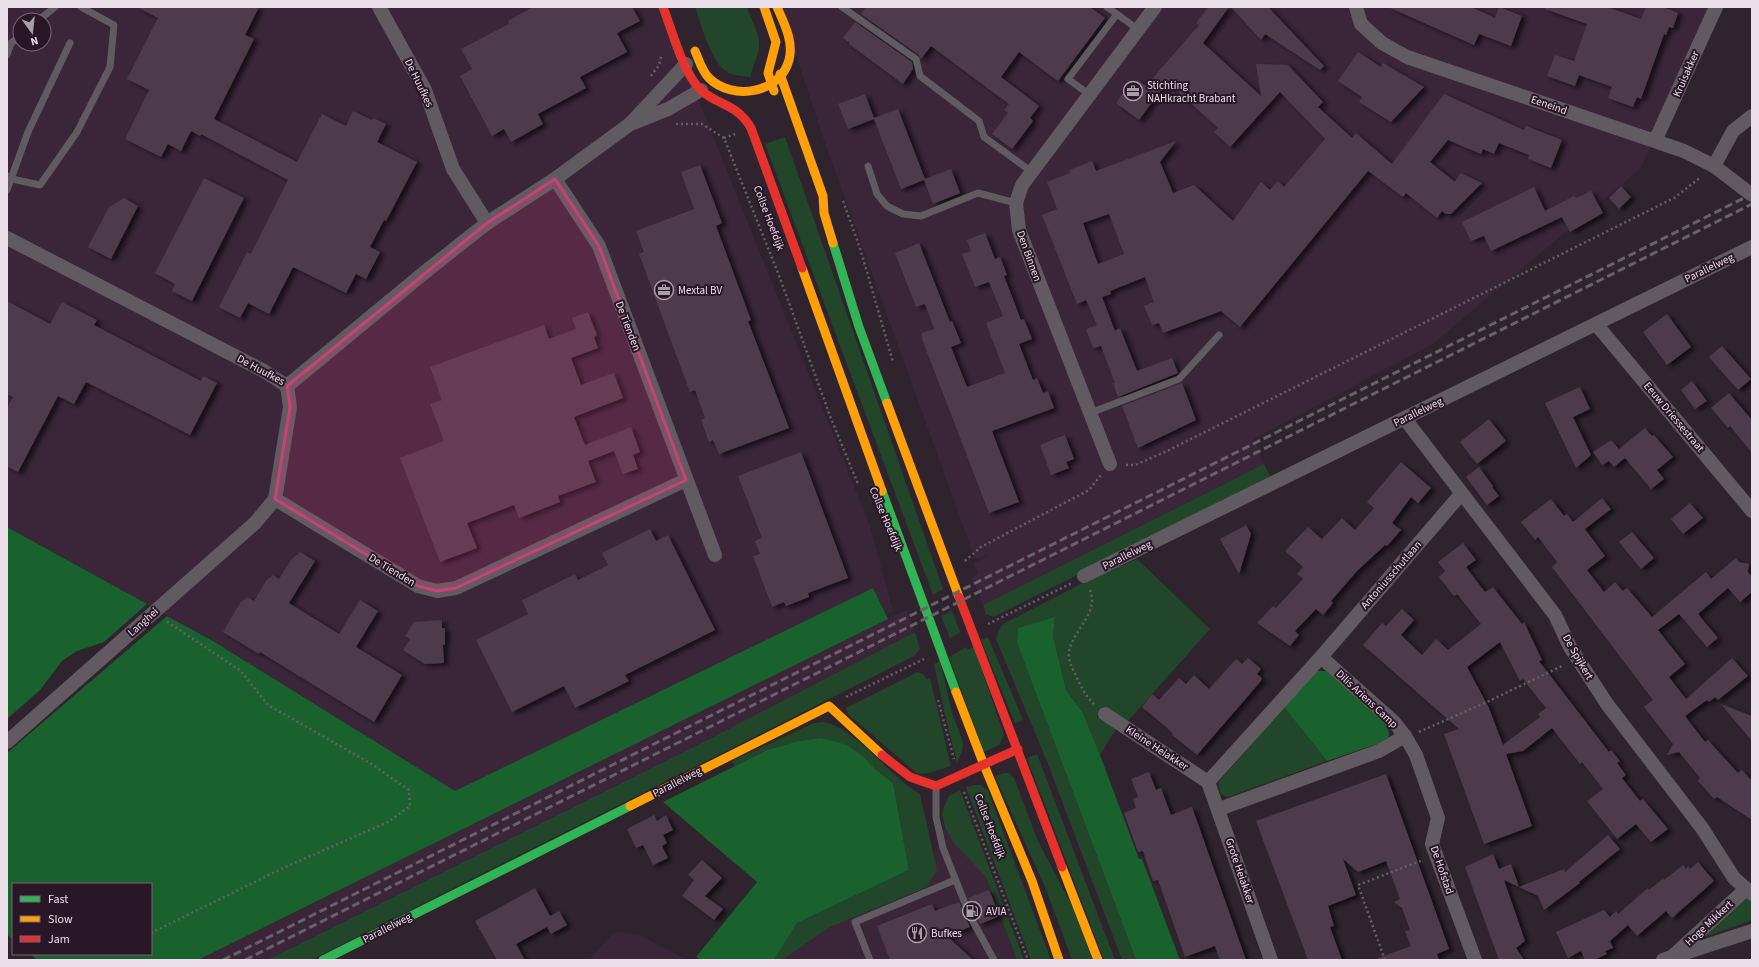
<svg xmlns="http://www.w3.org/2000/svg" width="1759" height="967" font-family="'Source Sans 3',sans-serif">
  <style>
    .built { fill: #3a2539; fill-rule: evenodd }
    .green { fill: #224629 }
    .forest { fill: #19612d }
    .building { fill: #4d3b4b; fill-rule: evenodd; filter: url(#shadow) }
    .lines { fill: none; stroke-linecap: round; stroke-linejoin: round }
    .path { stroke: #666066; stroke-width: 2.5; stroke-dasharray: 2 3; stroke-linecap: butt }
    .lane { stroke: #625a61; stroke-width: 7 }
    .street { stroke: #625a61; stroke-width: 14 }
    .fast { stroke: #30b455; stroke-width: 9 }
    .slow { stroke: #ff9f0a; stroke-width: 9 }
    .jam { stroke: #e5322d; stroke-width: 9 }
    .rail { stroke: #696068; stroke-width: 3; stroke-dasharray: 8 4; stroke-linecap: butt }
    .marked { fill: #ca4078; fill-opacity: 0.2; stroke: #ca4078; stroke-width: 3; stroke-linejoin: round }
    .labels { text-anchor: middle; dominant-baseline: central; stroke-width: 4; stroke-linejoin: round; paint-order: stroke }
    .street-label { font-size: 11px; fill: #ebdfea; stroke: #291727 }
    .poi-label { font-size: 11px; fill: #ebdfea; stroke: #291727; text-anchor: start }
  </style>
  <defs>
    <filter id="shadow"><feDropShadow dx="4.5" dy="2.5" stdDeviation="2" flood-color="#0009"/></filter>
  </defs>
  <rect width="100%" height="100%" fill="#2f242e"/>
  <g class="built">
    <path d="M7,7H661L870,526L893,611L485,810L213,641L7,527ZM20,20H44V44H20Z"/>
    <path d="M780,7H1719L1640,169L1433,344L1254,439L1264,464L983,605L972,577L978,574L973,563L990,555L975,559L824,140Z"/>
    <path d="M906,610L915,632L688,750L267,960H198Z"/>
    <path d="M957,799L1018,960H737L929,866Z"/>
    <path d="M614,932L638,934L687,960H589Z"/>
  </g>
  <g class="green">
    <path d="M695,7H747C751,19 760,34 759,46C758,57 752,66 751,77C743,76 736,76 729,73C711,64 702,26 695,7Z"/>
    <path d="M785,137L943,589L933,595L765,144Z"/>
    <path d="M1264,464L1271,478L993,617L986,614L983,605Z"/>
    <path d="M1137,559L1210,629L1128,721L1103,706L1097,716L1116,729L1100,755L1083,713L1066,690L1053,636L1055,618L1018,628L1017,643L1136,960H1122L1048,764L996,639L1001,626L1005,623L1083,583Z"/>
    <path d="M952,611L960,632L950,638L941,616Z"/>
    <path d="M915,632L920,649L914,656L841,693L311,960H267L688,750Z"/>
    <path d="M988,637L1023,720L1015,723L981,640Z"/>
    <path d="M966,647L967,650L974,647L1004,735L999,745L984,752L949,657Z"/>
    <path d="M940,661L952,713L963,742L962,752L957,762L946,719L934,664Z"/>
    <path d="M918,672L924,675L926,679L930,678L951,766L929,773L918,774L849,715L846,708Z"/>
    <path d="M1284,707L1327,761L1228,797L1221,794L1218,783Z"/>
    <path d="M824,722C860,731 886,774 920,794L937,870L927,887L830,927L782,960H774L797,923L909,870L893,783L874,768L864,757L821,738L799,741L767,750L735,766L732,761L814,723Z"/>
    <path d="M1037,754L1115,960H1104L1027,758Z"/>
    <path d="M1004,773H1009L1014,778L1038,841L1074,910L1093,960H1072L1046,889L995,776Z"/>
    <path d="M975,785H981L988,791L1051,960H1031L966,787Z"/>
    <path d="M960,790L1024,960H1017L986,877L954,843L946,830L942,815L944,806L949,796Z"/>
    <path d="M1747,897L1752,902V920L1705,937L1742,899Z"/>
  </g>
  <g class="forest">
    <path d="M7,527L147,604L104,642L77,651L62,661L40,690L7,719Z"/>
    <path d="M873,588L888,619L198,960H37L30,954H151V884H13V940L7,934V753L167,616L213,641L455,791Z"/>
    <path d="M1055,617L1053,636L1066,690L1083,713L1100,755L1139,859H1142L1180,960H1136L1017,643L1018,628Z"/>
    <path d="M1317,671H1326L1376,713L1388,726L1389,737L1377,744L1327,761L1284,707Z"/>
    <path d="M821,738L847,745L864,757L874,768L893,783L909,870L797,923L774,960H701L696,957L757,882L663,802L767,750L799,741Z"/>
  </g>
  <g class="building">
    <path d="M137,7H259L245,35L254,39L214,119L297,162L322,114L346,126L353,111L372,120L373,118L386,124L377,142L417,162L386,221L384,220L370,247L380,252L366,279L356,274L346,293L293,267L269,314L248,303L240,318L219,307L247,252L251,254L288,180L201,134L200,136L191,131L181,151L168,144L161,157L125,139L149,90L127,79L158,18Z"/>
    <path d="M533,7H632L640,21L617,33L627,52L580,77L586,88L538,114L543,124L511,142L504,129L492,136L460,76L472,69L461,49L509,24L508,21Z"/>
    <path d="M866,7H1090L1105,18L1058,81L1019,52L1001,77L1039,106L1030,118L1033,121L1012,149L992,134L1008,113L1004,110L1009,104L931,46L921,59L919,55L861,14Z"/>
    <path d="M1208,7H1229L1203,43L1261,96L1256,64L1288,65L1323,102L1318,107L1352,138L1356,133L1392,164L1444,94L1524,130L1526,126L1562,140L1551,168L1528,159L1529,155L1499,143L1494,154L1483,149L1481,154L1448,140L1430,162L1455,182L1460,173L1482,183L1451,214H1446L1442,211L1437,218L1406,193L1403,197L1368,171L1240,327L1221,311L1163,333L1159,323L1152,325L1144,306L1154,302L1145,277L1110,291L1111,294L1102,297L1115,331L1120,328L1137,371L1172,358L1178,373L1118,397L1113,383H1115L1101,346L1093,348L1086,329L1097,325L1086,300L1077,304L1042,215L1057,209L1047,182L1070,173L1069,170L1092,161L1096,171L1176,141L1160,162L1173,193L1194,185L1233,221L1261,182L1270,190L1278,181L1284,187L1325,139L1280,92L1230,147L1214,132L1218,128L1167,82L1139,120L1116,103L1128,86L1131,88L1137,80L1146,86L1199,25L1196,23ZM1109,214L1124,254L1098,264L1083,223Z"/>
    <path d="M1231,7H1268L1324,66L1320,70L1265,34L1261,40Z"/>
    <path d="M1388,7H1471L1495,18L1499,7L1522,16L1511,46L1479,34L1474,45Z"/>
    <path d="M1545,7H1607L1641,19L1646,7H1663L1678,13L1673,28L1669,27L1666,35L1664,34L1641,99L1637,97L1633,107L1608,98L1612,87L1579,75L1575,86L1547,76L1555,55L1574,61L1587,24L1545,9Z"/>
    <path d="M855,22L912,62L913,69L903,84L849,44L850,43L843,38Z"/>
    <path d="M1358,52L1381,67L1383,63L1424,87L1391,122L1359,102L1362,97L1338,81Z"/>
    <path d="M865,94L874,118L898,109L925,179L951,169L960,193L933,204L924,180L901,189L874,119L848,129L838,104Z"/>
    <path d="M700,165L722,223L716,226L751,320L748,321L789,428L719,454L713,440L709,442L701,420L705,418L695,390L690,392L674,349L639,254L644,252L636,231L694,209L681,172Z"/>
    <path d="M204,178L244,198L192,301L172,291L175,284L155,273Z"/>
    <path d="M1621,186L1631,197L1619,209L1609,198Z"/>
    <path d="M1534,187L1545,211L1574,196L1576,198L1591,191L1603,213L1570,232L1562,217L1491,251L1484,236L1471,241L1462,222Z"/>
    <path d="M124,198L138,206L111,259L88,247L109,207Z"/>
    <path d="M985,233L995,259L1000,257L1007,275L1004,276L1021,320L1024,319L1032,339L1019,344L1033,380L1037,378L1043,393L1048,391L1054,408L992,431L1019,502L989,513L922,339V333L934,329L925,304L916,307L895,253L919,243L950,322L952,321L961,343L951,347L967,387L1005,373L986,323L1003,316L989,282L975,287L962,254L971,251L967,240Z"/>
    <path d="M7,301L50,324L62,302L97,320L94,325L201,381L203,376L217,383L190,435L86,382L74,404L58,396L18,472L7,466V408L13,397L7,394Z"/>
    <path d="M588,312L597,335L594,337L598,348L571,358L581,385L614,373L623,398L574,417L585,445L631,427L640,452L633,455L638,469L623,474L614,451L588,461L596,482L558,496L560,502L519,518L514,505L467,523L477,548L440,562L400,458L444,441L430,404L442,400L430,367L544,325L549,339L576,329L572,318Z"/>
    <path d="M1667,314L1691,347L1667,365L1643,332Z"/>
    <path d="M1722,346L1751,379L1738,390L1709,357Z"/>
    <path d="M1692,381L1707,401L1695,409L1681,390Z"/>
    <path d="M1182,383L1196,420L1138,448L1122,406Z"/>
    <path d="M1580,387L1590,409L1573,417L1591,455L1576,468L1545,403Z"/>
    <path d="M1729,393L1752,420V453L1730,426L1728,428L1711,408Z"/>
    <path d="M1489,419L1506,441L1477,464L1460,442Z"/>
    <path d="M1645,428L1652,436L1654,435L1673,457L1657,470L1664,479L1651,489L1625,458L1614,467L1609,461L1602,465L1593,452L1611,440L1619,449Z"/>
    <path d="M1065,435L1074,459L1066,462L1069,468L1051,475L1040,445Z"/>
    <path d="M801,452L848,578L808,593L809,597L786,606L784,602L772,607L753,556L760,554L755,541L762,538L738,476Z"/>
    <path d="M1401,462L1431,488L1418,503L1411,497L1392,523L1401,530L1387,546L1385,545L1357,571L1331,601L1333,603L1323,615L1316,609L1295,631L1299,635L1290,646L1257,623L1273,606L1276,608L1303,579L1297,574L1303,567L1285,551L1308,527L1322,539L1342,518L1355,530L1374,508L1367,502Z"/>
    <path d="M1479,467L1493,486L1492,487L1499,496L1487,505L1466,477Z"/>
    <path d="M1602,498L1611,509L1585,529L1605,556L1587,570L1604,592L1615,582L1623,591L1627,588L1652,617L1706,572L1711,579L1736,558L1739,562L1749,564L1748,572L1752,577V592L1740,602L1728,588L1698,614L1718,638L1707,647L1679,614L1658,630L1685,664L1669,677L1686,699L1732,658L1748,676L1718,700L1715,697L1709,702L1707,700L1685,716L1705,742L1708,740L1738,773L1742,770L1752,781V820L1717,797L1714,799L1698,781L1700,778L1679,752L1667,755L1673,744L1644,707L1653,700L1552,567L1557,562L1538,537L1535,540L1521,522L1551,499L1564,516L1567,514L1573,522Z"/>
    <path d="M1690,503L1703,518L1683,534L1671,519Z"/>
    <path d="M1246,525L1251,534L1239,574L1220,539Z"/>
    <path d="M650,529L656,541L668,535L715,630L625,675L629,681L575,708L564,686L512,712L476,640L528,614L522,600L575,574L578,580L608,565L602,553Z"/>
    <path d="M1632,532L1654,558L1641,569L1619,542Z"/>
    <path d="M1463,543L1476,560L1466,567L1485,592L1493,587L1522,624L1524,622L1542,660L1539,661L1609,752L1611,750L1620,761L1617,763L1626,775L1622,778L1640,801L1643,799L1668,829L1651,842L1636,824L1617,839L1587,801L1603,789L1582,762L1580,764L1552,728L1523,751L1506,754L1532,826L1484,844L1444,734L1459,729L1363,645L1382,623L1386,626L1402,609L1414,620L1401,635L1422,655L1436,639L1448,650L1481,624L1457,594L1454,596L1439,577L1445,571L1438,562ZM1500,642L1520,681L1523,679L1546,708L1538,714L1540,717L1503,745L1489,708L1467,667Z"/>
    <path d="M300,552L315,561L289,603L339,634L360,600L378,611L356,647L402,675L374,722L260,652L259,654L223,632L240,603L247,597L254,601L266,581L273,575L279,579L291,560Z"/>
    <path d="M442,620V628H445V645H443L444,663L425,664L403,650L410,639L405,636L414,622Z"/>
    <path d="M1248,658L1261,669L1257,674L1262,678L1261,681L1197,755L1172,735L1173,734L1166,727L1142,707L1152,694L1159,700L1179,678L1186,684L1194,675L1209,689L1236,659L1242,664Z"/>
    <path d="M1721,704L1752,716V741L1734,720Z"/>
    <path d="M1149,772L1156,790L1161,788L1171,815L1192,807L1246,960H1220L1215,946L1185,957L1158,880L1153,881L1143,851L1138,852L1124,813L1136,808L1133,799L1138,797L1131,779Z"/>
    <path d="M1386,774L1449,949L1437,954L1439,960H1378V958L1411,946L1405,931L1410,930L1402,908L1394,902L1400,899L1386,861L1358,872L1343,859L1356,895L1328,906L1334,926L1330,927L1342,960H1308L1256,821Z"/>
    <path d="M654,815L657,821L666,815L673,830L663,835L667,843L662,846L668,858L653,865L643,845L636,848L627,829Z"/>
    <path d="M1608,835L1620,849L1579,882L1580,883L1544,910L1538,896L1504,880L1525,941L1516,948L1524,960H1499L1465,867L1493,854L1499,869L1511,864L1519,887L1564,869L1565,872Z"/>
    <path d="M702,860L722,878L705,896L723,909L714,920L682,896L694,880L688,875Z"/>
    <path d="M1698,862L1714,881L1672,918L1666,911L1637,936L1628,925L1610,941L1613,948L1605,951L1607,954L1594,960H1585L1581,951L1568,958L1556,932L1604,910L1610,917L1616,911L1618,914L1648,888L1649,890L1663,879L1664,880L1683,865L1686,869L1688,866L1690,869Z"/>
    <path d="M535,888L550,916L559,911L567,925L551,934L547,927L516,944L525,960H497L475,921Z"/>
    <path d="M989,890L1000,916L980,924L968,898Z"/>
    <path d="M959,902L970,927L947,936L973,960H890L877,926L932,904L935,911Z"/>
  </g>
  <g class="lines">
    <g class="path">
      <path d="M651,76L659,65L661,56"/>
      <path d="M676,124H702L724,138L780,278L830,416L858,484"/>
      <path d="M724,138L735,134"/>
      <path d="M843,201L860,248L893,362"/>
      <path d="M1126,465H1135L1165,452L1674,198L1701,177"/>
      <path d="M965,561L981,547L1089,490L1101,475"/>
      <path d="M1090,590C1100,612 1072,631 1069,652C1068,660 1072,668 1076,676C1081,687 1085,695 1094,704"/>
      <path d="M988,624L1072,583"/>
      <path d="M846,697L924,659"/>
      <path d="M938,700L954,759"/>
      <path d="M1419,732L1489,701L1564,665"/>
      <path d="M964,792L1028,960"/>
      <path d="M151,933L281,869L388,822L410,806L409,790L370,763L268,705L241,671L166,621"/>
      <path d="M1385,960L1358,885L1423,860"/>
    </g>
    <g class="lane">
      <path d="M842,7L916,59L920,76L979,121L984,137L1032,172"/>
      <path d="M1107,7L1139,30"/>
      <path d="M39,20L55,7"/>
      <path d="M7,55L11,43L20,36"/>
      <path d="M1090,95L1068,79L1117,14"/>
      <path d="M868,166L877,194L887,206L903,214L921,216L978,193L1016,203"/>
      <path d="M7,176L12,179L40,185L77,132L110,67L114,25L81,7"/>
      <path d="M7,190L28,132L70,43"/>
      <path d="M1090,413L1179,379L1219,335"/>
      <path d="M936,786V817L943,848L970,916L994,960"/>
      <path d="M870,960L855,922L955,880"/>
    </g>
    <g class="street">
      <path d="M379,7L425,90L453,169L487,223"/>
      <path d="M1356,7L1361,24L1382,43L1407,57L1684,151L1714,166L1752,195"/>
      <path d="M633,123L668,109L701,90"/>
      <path d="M1655,141L1716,7"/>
      <path d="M1714,166L1733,131L1752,116"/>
      <path d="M555,179L599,246L715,555"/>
      <path d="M7,238L264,371L287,386"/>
      <path d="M1596,324L1752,511"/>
      <path d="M287,386L425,272L487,223L555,179L630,124L686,64"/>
      <path d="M1405,419L1555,615L1570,647L1607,704L1702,828L1734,878L1752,894"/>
      <path d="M1110,464L1019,230L1016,203L1022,185L1155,7"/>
      <path d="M275,499L418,586L437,591L456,588L686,480"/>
      <path d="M1084,576L1752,247"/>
      <path d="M1321,657L1461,494"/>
      <path d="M1105,714L1208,782"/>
      <path d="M1405,736L1416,755L1438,818L1432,844L1475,960"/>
      <path d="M7,742L255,523L275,499L290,407L287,386"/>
      <path d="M1208,782L1321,657L1394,722L1405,736L1379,751L1219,809"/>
      <path d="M1208,782L1271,960"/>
      <path d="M1672,957L1746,889"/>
      <path d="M1663,960L1752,931"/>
    </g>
    <g class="fast">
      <path d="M833,243L859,327L887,403"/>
      <path d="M882,491L956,692"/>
      <path d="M323,960L630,806"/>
    </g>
    <g class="slow">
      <path d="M764,7L776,42L768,73L774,91"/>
      <path d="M695,51C699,60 702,71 709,78C732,101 780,94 789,60C794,42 784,23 777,7"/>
      <path d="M780,74L823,196L824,213L833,243"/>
      <path d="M802,268L882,491"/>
      <path d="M887,403L959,597"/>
      <path d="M956,692L984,765L1032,881L1059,960"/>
      <path d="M630,806L829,706L882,755"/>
      <path d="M1062,867L1098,960"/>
    </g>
    <g class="jam">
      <path d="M663,7C672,30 682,69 698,87C715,106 735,101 751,128L802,268"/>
      <path d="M959,597L1062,867"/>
      <path d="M882,755L910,777L936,786L1018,749"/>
    </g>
    <g class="rail">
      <path d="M223,960L1752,194"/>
      <path d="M245,960L1752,204"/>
    </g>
  </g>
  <path class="marked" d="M555,179L599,246L686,480L456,588L437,591L418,586L275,499L290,407L287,386L487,223Z"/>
  <defs>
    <symbol id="office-ring" viewBox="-11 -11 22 22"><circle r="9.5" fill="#291727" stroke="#a99ea8" stroke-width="1.5"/><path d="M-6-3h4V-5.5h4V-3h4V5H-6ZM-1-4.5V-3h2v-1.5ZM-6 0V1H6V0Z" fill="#a99ea8"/></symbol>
    <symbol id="fuel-ring" viewBox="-11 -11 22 22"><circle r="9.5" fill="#291727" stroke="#a99ea8" stroke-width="1.5"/><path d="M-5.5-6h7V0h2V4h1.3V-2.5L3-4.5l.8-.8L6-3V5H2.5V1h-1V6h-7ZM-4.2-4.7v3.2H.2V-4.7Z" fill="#a99ea8"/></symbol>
    <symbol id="restaurant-ring" viewBox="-11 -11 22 22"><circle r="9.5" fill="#291727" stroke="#a99ea8" stroke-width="1.5"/><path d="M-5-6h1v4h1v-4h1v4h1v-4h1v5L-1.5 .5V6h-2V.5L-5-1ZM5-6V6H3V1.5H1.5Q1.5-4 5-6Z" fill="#a99ea8"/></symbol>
  </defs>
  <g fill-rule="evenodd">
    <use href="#office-ring" x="1122" y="80" width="22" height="22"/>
    <use href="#office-ring" x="653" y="279" width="22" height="22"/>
    <use href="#fuel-ring" x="961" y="900" width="22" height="22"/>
    <use href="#restaurant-ring" x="906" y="922" width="22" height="22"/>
  </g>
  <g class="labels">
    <g class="street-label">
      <text transform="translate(1686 74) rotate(-66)">Kruisakker</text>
      <text transform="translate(419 83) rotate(64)">De Huufkes</text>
      <text transform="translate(1549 105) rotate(19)">Eeneind</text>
      <text transform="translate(769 218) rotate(69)">Collse Hoefdijk</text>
      <text transform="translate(1029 256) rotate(70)">Den Binnen</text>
      <text transform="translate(1709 268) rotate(-26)">Parallelweg</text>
      <text transform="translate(628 326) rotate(69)">De Tienden</text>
      <text transform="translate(261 370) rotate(28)">De Huufkes</text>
      <text transform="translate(1418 412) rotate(-26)">Parallelweg</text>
      <text transform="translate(1674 417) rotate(50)">Eeuw Driessestraat</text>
      <text transform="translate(886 519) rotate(67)">Collse Hoefdijk</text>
      <text transform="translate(1127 555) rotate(-26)">Parallelweg</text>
      <text transform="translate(392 570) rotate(31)">De Tienden</text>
      <text transform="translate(1391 575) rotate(-49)">Antoniusschutlaan</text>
      <text transform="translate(143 622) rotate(-42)">Langhei</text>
      <text transform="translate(1578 657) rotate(60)">De Spijkert</text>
      <text transform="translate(1367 699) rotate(43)">Dilis Ariens Camp</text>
      <text transform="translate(1157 748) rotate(33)">Kleine Heiakker</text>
      <text transform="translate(677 782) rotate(-27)">Parallelweg</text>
      <text transform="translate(990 826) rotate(69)">Collse Hoefdijk</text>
      <text transform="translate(1442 870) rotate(71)">De Hofstad</text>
      <text transform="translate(1240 871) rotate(71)">Grote Heiakker</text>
      <text transform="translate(1709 923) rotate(-43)">Hoge Mikkert</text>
      <text transform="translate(387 928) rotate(-27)">Parallelweg</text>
    </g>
    <g class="poi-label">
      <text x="1147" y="85">Stichting<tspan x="1147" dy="13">NAHkracht Brabant</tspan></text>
      <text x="678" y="290">Mextal BV</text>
      <text x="986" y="911">AVIA</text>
      <text x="931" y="933">Bufkes</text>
    </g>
  </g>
  <rect width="1759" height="967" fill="none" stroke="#ebdfea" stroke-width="16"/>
  <rect x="12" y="883" width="140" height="72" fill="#291727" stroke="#776775"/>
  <rect x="20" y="896" width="20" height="6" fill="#30b455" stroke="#776775"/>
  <text x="48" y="903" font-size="12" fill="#ebdfea">Fast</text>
  <rect x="20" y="916" width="20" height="6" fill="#ff9f0a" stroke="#776775"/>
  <text x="48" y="923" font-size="12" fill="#ebdfea">Slow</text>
  <rect x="20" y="936" width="20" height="6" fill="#e5322d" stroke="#776775"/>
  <text x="48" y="943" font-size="12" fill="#ebdfea">Jam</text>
  <g transform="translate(32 32) rotate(165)"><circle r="19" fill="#291727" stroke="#776775"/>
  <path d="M0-3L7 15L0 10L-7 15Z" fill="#a99ea8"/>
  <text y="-6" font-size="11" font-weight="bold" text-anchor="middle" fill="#ebdfea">N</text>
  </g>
</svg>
